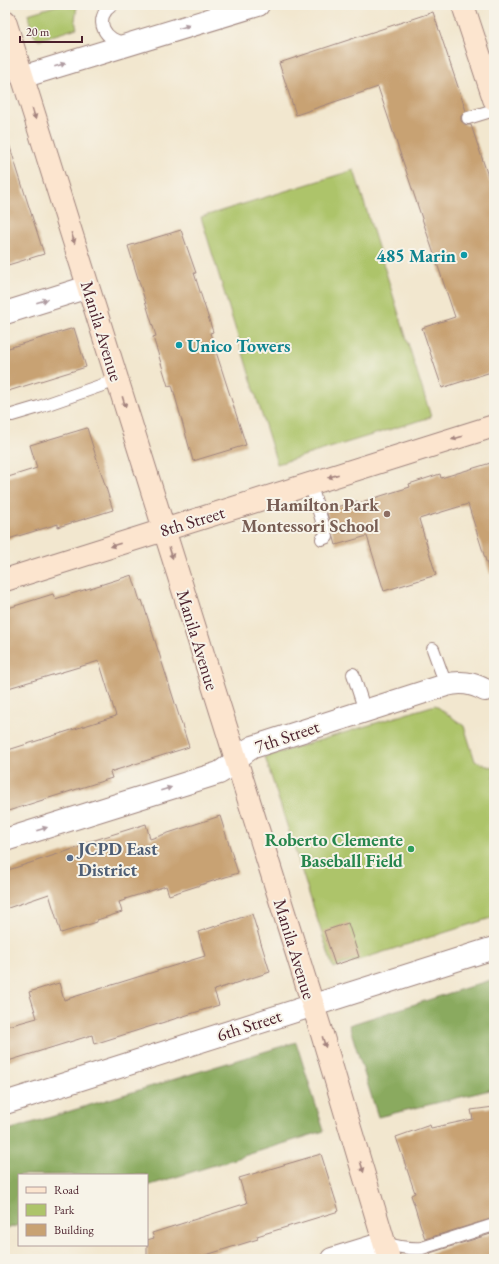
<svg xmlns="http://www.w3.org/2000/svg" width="499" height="1264" font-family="'EB Garamond',serif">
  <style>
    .green { fill: #adc46a; stroke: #7c724a }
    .forest { fill: #8aaa5e; stroke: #6a6444 }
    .building { fill: #c8a273 }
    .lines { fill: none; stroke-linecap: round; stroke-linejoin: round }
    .lane-casing { stroke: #9e837d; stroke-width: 14 }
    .street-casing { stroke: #9e837d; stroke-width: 24 }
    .secondary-casing { stroke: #9e837d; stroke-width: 24 }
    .lane { stroke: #fff; stroke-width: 12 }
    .street { stroke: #fff; stroke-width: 22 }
    .secondary { stroke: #fce5cf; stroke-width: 22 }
    .oneway { fill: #ae9aa0 }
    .oneway2 { fill: #a3827d }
    .culture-dot { fill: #0f9aa8; stroke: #f7f3e8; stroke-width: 1.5 }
    .education-dot { fill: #8d6e63; stroke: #f7f3e8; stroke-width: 1.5 }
    .leisure-dot { fill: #2e9e5b; stroke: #f7f3e8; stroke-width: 1.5 }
    .service-dot { fill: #5c6f8a; stroke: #f7f3e8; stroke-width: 1.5 }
    .labels { text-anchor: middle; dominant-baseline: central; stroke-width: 4; stroke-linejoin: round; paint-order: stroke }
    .culture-label { font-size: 18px; font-weight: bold; fill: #0d838f; stroke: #f7f3e8; text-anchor: end }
    .street-label { font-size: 18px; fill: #4a1f2b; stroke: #f7f3e8 }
    .education-label { font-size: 18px; font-weight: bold; fill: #785e54; stroke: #f7f3e8; text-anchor: end }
    .leisure-label { font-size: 18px; font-weight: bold; fill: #27864d; stroke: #f7f3e8; text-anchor: end }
    .service-label { font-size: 18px; font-weight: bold; fill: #4e5e75; stroke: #f7f3e8; text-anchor: start }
  </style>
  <rect width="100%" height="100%" fill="#f7f3e8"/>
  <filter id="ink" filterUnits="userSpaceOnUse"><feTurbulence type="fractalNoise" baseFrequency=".025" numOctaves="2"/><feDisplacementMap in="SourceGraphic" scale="8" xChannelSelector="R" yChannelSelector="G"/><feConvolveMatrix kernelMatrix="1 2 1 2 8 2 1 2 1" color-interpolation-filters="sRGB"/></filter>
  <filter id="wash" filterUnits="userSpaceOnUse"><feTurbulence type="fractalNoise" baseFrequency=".012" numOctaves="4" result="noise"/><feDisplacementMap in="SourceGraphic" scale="16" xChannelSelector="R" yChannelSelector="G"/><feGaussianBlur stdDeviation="0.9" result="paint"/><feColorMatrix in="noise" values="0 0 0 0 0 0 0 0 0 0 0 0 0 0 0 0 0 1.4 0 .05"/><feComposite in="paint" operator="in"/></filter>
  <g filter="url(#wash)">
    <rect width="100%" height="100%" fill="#f2e7cf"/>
    <g class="green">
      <path d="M58,5H77L75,21L77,28L39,40C31,36 30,23 28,14Z"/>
      <path d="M354,170L431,417L277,464L201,217Z"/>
      <path d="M435,705L464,726L475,761L490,767L494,766V917L333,968L265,757Z"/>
    </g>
    <g class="forest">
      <path d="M494,979V1089L378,1117L349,1025Z"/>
      <path d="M296,1042L324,1131L147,1186V1175H19V1225L5,1229V1131Z"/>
    </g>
    <g id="blocks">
      <g class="building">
        <path d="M433,12L466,111L461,116V121L466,125H471L494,194V371L442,388L422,328L455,317L378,87L296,115L279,63Z"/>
        <path d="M5,144H9L44,254L8,265L5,254Z"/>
        <path d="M181,230L196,273H194L213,332L210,333L246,445L193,461L172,385L168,386L153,337L156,336L128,246Z"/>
        <path d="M74,328L86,367L5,392V349Z"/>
        <path d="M87,428L113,510L58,527V524L5,540V478L37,468L30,445Z"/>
        <path d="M494,462V573L490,574L468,504L419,519L436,575L384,591L367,536L336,545L326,510L357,501L358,503L410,487L409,484L440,474L441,478Z"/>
        <path d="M132,575L140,601L142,600L189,747L110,772L112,778L5,812V751L116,716L99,661L5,689V609L53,594L55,599Z"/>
        <path d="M220,816L238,873L169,895L166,886L125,899V900L119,902L122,912L97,920V922L61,933L49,894L5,909V871L83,846L82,844L146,824L150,839Z"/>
        <path d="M252,914L270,972L214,990L219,1005L94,1044L92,1035L5,1062V1025H12L37,1018L29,992L59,983L64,1000L205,956L198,932Z"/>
        <path d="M348,923L359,957L335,965L324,931Z"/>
        <path d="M494,1107V1218L425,1239L411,1195L415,1193L396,1137L430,1125L431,1128L473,1119L471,1110Z"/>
        <path d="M321,1154L339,1211L257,1236L258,1239L193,1259H147V1240L154,1238L152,1233L247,1203L239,1178Z"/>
        <path d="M494,1233V1259H432L430,1253Z"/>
      </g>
    </g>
  </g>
  <g filter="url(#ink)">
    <use href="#blocks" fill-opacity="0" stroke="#9e837d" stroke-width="1"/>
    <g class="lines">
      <defs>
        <g id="lane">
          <path d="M112,5C92,19 105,42 126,43"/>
          <path d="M468,118L494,110"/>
          <path d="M12,415L39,407L117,380"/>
          <path d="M310,483L327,537L322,539"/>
          <path d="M433,649L446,685"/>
          <path d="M353,674L365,711"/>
          <path d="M384,1243C397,1247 408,1249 422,1248L494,1225"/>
        </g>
        <g id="street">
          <path d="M22,77L258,5"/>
          <path d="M5,313L88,287"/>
          <path d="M5,840L219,773C232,766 240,754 253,747L446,685C461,681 472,683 485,690"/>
          <path d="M5,1103L494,948"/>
          <path d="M332,1259L384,1243"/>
        </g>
        <g id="secondary">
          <path d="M463,5L494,99"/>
          <path d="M5,21L322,1034L389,1259"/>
          <path d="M5,580L494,426"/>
        </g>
      </defs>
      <use href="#lane" class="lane-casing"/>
      <use href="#street" class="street-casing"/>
      <use href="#secondary" class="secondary-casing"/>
      <use href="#lane" class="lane"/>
      <use href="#street" class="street"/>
      <use href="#secondary" class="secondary"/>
    </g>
    <defs><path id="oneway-solid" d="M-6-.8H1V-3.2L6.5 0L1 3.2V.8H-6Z"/></defs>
    <g class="oneway">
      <use href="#oneway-solid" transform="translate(184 27) rotate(-17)"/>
      <use href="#oneway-solid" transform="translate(60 65) rotate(-17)"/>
      <use href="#oneway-solid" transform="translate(42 301) rotate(-17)"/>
      <use href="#oneway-solid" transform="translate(166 789) rotate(-18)"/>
      <use href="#oneway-solid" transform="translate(42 829) rotate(-18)"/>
    </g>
    <g class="oneway2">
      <use href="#oneway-solid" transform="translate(34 114) rotate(73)"/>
      <use href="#oneway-solid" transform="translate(73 238) rotate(73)"/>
      <use href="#oneway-solid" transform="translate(124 402) rotate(73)"/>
      <use href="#oneway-solid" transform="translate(457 438) rotate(163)"/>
      <use href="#oneway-solid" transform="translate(333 476) rotate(163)"/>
      <use href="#oneway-solid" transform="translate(115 545) rotate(163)"/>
      <use href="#oneway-solid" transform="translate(171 553) rotate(73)"/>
      <use href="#oneway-solid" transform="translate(324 1042) rotate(73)"/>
      <use href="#oneway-solid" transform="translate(362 1167) rotate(73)"/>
    </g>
  </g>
  <g class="culture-dot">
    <circle cx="464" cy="255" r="4"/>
    <circle cx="179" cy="345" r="4"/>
  </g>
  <circle class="education-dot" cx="387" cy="514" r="4"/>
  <circle class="leisure-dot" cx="411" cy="849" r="4"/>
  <circle class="service-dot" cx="70" cy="858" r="4"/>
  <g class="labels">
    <g class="culture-label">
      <text x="456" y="255">485 Marin</text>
      <text x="187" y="345" text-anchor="start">Unico Towers</text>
    </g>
    <g class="street-label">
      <text transform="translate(102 331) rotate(73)">Manila Avenue</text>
      <text transform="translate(192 521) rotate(-17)">8th Street</text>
      <text transform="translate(198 640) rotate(73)">Manila Avenue</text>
      <text transform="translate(287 736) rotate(-19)">7th Street</text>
      <text transform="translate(295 949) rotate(73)">Manila Avenue</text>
      <text transform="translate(249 1025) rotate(-18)">6th Street</text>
    </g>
    <g class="education-label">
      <text x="379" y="504">Hamilton Park<tspan x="379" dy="21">Montessori School</tspan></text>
    </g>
    <g class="leisure-label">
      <text x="403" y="839">Roberto Clemente<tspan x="403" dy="21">Baseball Field</tspan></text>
    </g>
    <g class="service-label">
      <text x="78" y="848">JCPD East<tspan x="78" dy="21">District</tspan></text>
    </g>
  </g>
  <rect width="499" height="1264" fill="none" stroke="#f7f3e8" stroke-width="20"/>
  <rect x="18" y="1174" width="130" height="72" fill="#f7f3e8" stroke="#b29e9c"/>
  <rect x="26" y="1187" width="20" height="6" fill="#fce5cf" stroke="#b29e9c"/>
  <text x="54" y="1194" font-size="12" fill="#4a1f2b">Road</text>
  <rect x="26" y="1204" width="20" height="12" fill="#adc46a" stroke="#b29e9c"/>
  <text x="54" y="1214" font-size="12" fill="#4a1f2b">Park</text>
  <rect x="26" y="1224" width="20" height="12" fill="#c8a273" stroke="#b29e9c"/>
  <text x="54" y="1234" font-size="12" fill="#4a1f2b">Building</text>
  <path d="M20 36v6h62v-6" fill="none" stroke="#4a1f2b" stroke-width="2"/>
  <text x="26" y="36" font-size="12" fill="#4a1f2b" stroke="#f7f3e8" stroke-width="3" paint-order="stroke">20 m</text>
</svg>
